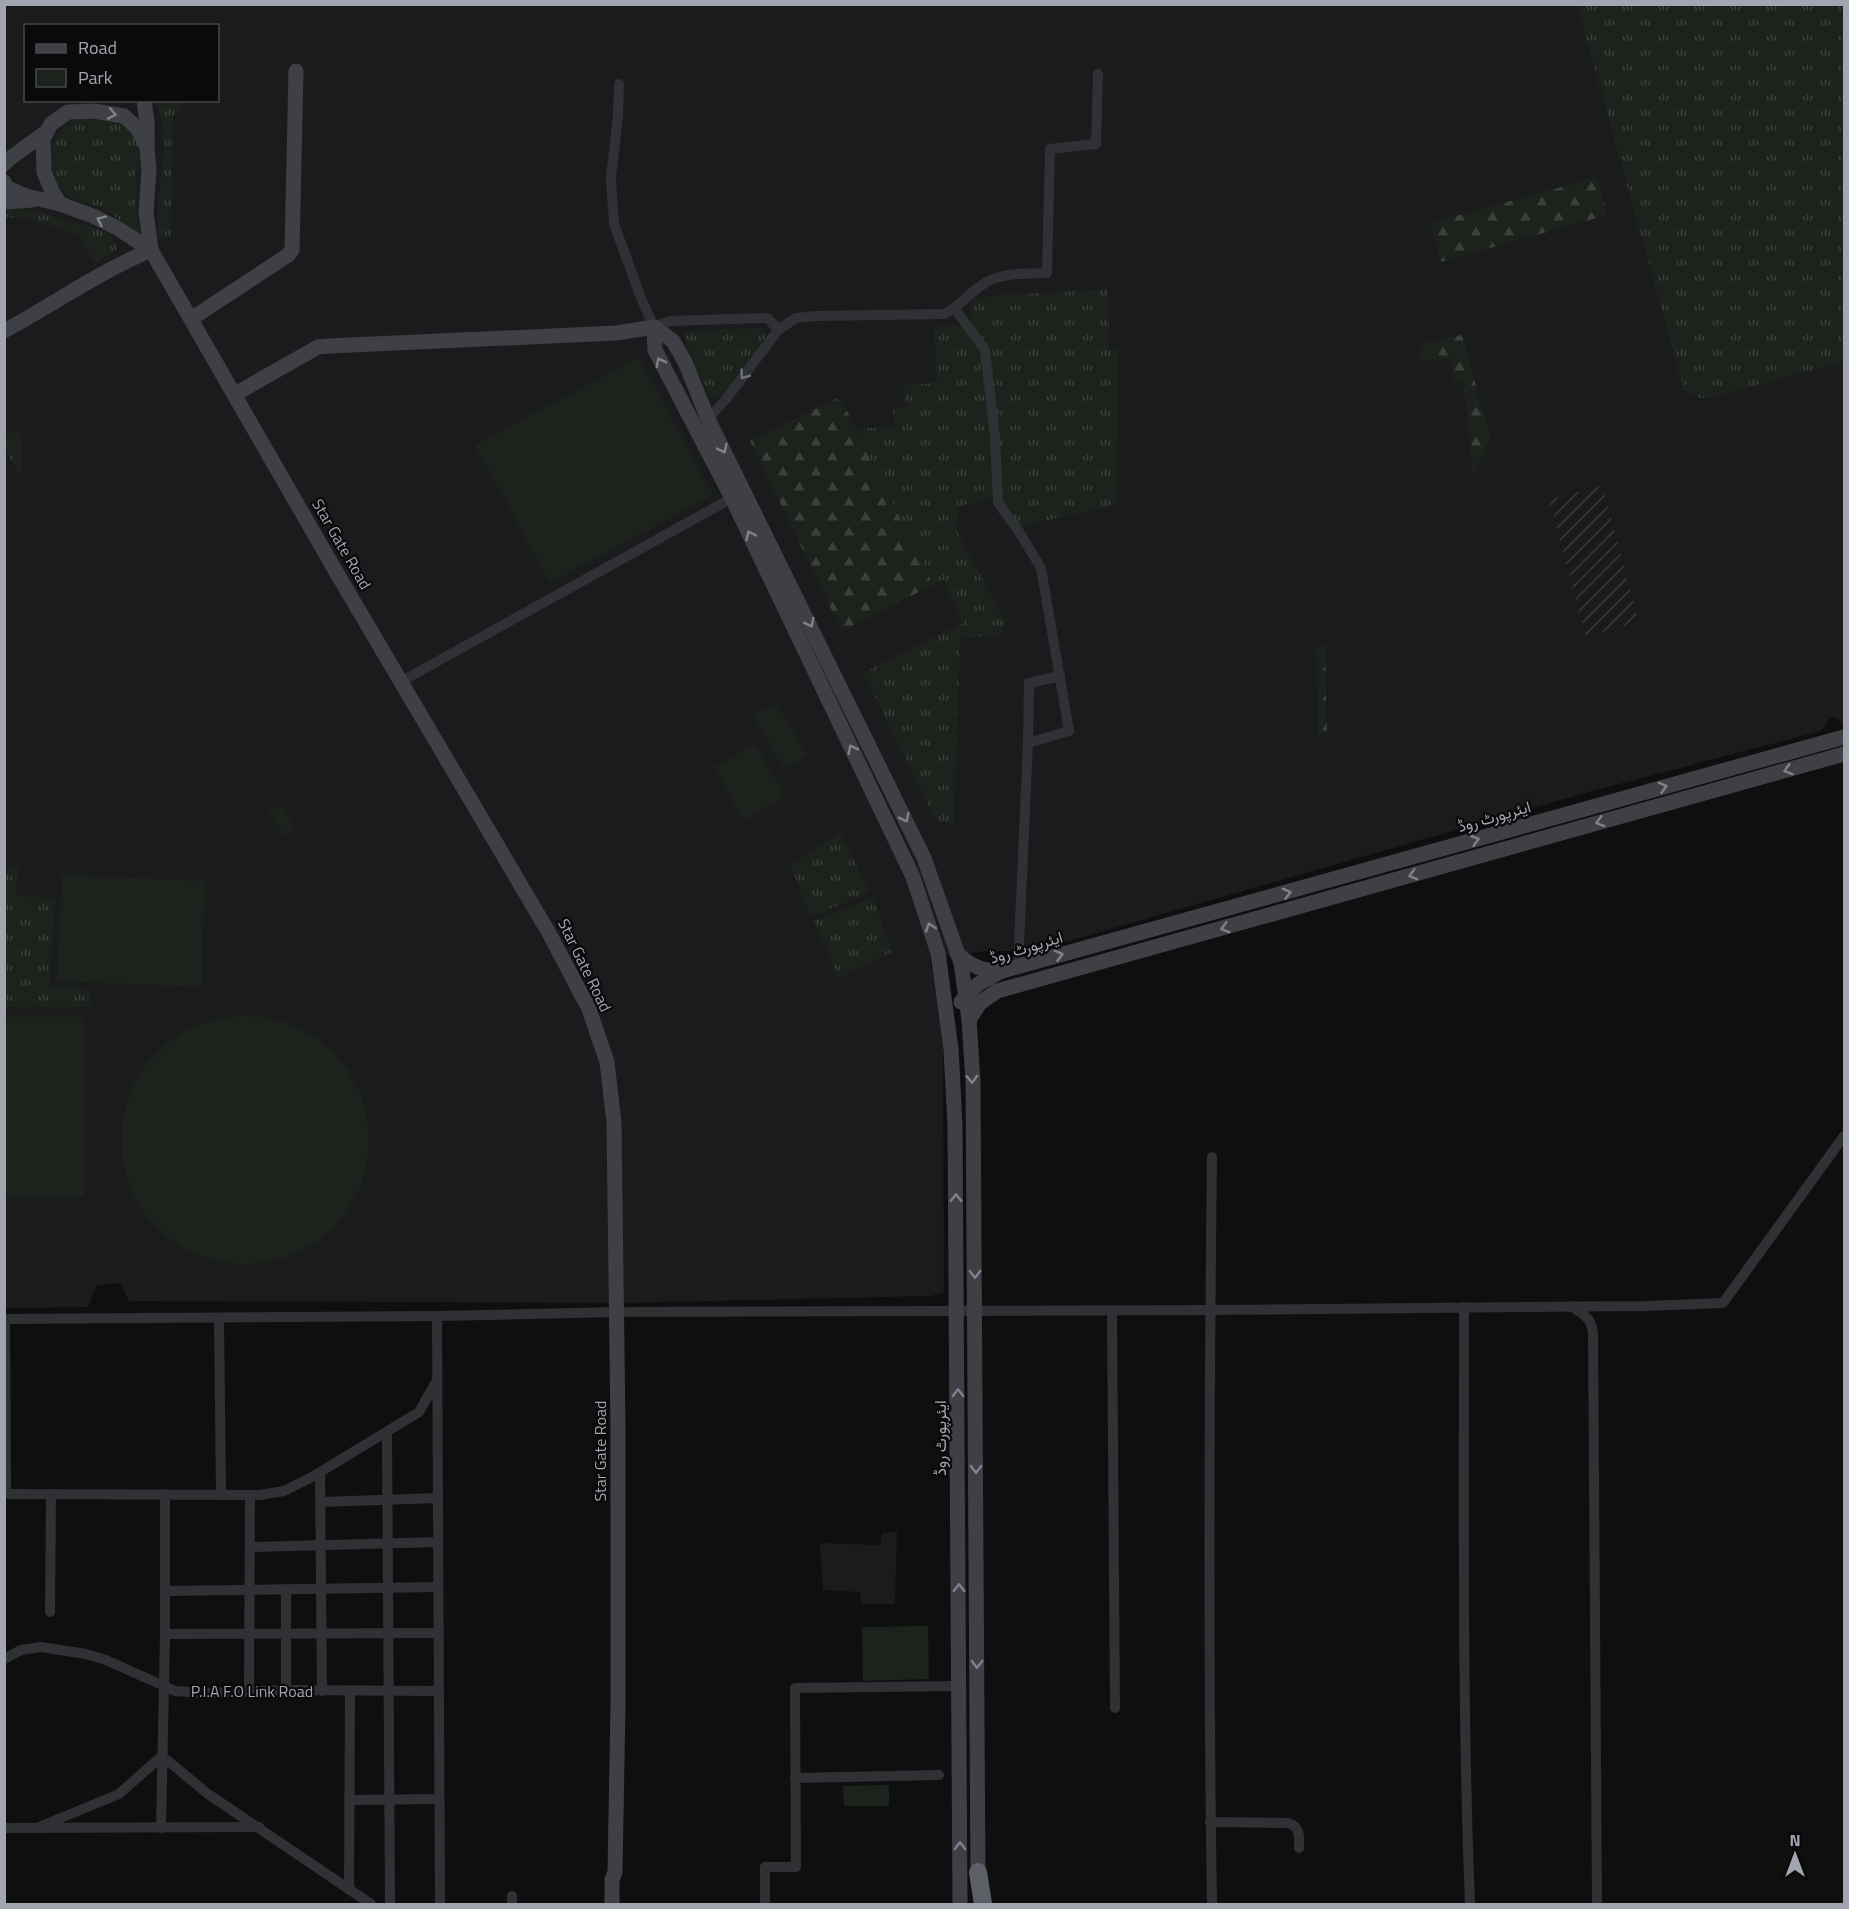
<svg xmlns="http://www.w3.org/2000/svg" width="1849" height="1909" font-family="'Titillium Web',Vazirmatn,sans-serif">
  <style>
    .built { fill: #1b1b1d; fill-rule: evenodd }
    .industrial { fill: url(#industrial-furrows) }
    .grass { fill: url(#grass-tufts) }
    .forest { fill: url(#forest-firs) }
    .park { fill: #1c231d }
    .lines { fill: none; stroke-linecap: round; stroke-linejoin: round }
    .street { stroke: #303135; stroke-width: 10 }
    .secondary { stroke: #3f4045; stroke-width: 15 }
    .highway { stroke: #5d5f66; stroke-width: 18 }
    .oneway { stroke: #7f828b }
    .oneway2 { stroke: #6e7179 }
    .labels { text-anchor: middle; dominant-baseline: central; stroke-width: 4.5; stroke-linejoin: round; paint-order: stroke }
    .street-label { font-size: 16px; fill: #a1a5b0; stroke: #0a0a0b }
  </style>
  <defs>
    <pattern id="industrial-furrows" width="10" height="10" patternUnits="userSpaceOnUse" patternTransform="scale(1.5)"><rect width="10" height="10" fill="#1b1b1d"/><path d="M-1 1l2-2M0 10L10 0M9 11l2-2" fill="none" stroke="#39393b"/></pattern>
    <pattern id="grass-tufts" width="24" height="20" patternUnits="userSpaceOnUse" patternTransform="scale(1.5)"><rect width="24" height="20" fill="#1c231d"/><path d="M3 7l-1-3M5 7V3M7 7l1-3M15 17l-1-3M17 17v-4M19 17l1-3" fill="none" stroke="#3a403b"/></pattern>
    <pattern id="forest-firs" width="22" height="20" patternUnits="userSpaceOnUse" patternTransform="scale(1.5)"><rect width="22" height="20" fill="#1c231d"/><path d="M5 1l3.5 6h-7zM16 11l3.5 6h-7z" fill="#3a403b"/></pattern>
  </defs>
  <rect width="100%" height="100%" fill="#0f0f10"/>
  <g class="built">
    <path d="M4,5H1844V724L1835,717L1827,720L1825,726L1821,731L1592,791L1034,951H987L930,958L943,1041L944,1292L931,1296L622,1303L129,1301L121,1283L97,1285L88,1307L5,1308ZM26,26H218V100H26Z"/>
    <path d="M897,1532L895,1604H861L860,1592L823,1590L820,1543L880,1545L882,1533Z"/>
  </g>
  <path class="industrial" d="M1602,485L1639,622L1586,637L1549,500Z"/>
  <g class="grass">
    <path d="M1577,5H1844V362L1712,397L1700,398L1684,390Z"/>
    <path d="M158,100L180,101L181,107L179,113L173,115L171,237L159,239C152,194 175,147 156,104Z"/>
    <path d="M107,115L128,127L141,150L142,169L136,172V206L139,231L137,232C123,224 112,213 98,207C86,202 75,203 65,193C41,171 49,134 75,119C83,114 98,116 107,115Z"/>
    <path d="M19,207L92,227L111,235L118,249L95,262L78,234L32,220L7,217L5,218V208Z"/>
    <path d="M1108,289L1109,350H1118L1116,505L1021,526L1004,505L999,485L990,349L969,323L973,299L991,296Z"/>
    <path d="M956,325L969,332L982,352L991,438L992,498L960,506L955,527L1006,623L999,636L960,637L954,822H937L863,673L963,623L943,580L933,585L856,429L893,427V408H905L904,385L937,383L934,327Z"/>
    <path d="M762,328L766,336L725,396L718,398L709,395L685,341L684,335L688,331Z"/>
    <path d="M4,433H21V475C11,465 4,447 4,433Z"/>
    <path d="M841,833L870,892L811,917L790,864Z"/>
    <path d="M11,867H18L16,896L55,898L49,987L91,989V1007H5V878Z"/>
    <path d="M873,897L892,952L839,978L813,921Z"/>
  </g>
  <g class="forest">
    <path d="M1598,177L1607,215L1441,262L1431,223Z"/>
    <path d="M1462,335L1490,437L1480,462L1478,461L1473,473L1463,380L1453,381L1452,359L1420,360L1421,341L1433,342Z"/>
    <path d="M840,397L933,585L842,631L750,441Z"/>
    <path d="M1316,646H1325L1327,734H1318Z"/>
  </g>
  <g class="park">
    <path d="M639,357L713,495L550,583L475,445Z"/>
    <path d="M776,703L807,755L784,769L753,716Z"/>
    <path d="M755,744L785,797L744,820L714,767Z"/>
    <path d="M281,804L296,829L284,836L269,811Z"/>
    <path d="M62,875L205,881L201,987L57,981Z"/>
    <circle cx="245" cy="1140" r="124"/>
    <rect x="5" y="1017" width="79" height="179"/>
    <path d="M928,1626L929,1679L863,1681L862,1627Z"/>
    <path d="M889,1785V1806H844L843,1786Z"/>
  </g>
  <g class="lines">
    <g class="street">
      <path d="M619,84L618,116L611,178L614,224L641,298L654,327L670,321L768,318L778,330"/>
      <path d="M955,309L985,350L995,437L998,503L1018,530L1041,568L1069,731L1028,743L1018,967"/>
      <path d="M708,419L727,398L778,330L796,318L817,316L944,314C959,307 968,294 982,285C999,272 1026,274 1047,273L1050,149L1096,144L1098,74"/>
      <path d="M402,681L732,498"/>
      <path d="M1028,743L1029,683L1060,676"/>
      <path d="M1571,1306C1583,1314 1592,1318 1593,1334L1597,1904"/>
      <path d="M1464,1307C1464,1506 1462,1705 1470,1904"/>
      <path d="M1112,1310L1115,1708"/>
      <path d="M437,1316L440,1904"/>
      <path d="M219,1318L221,1495"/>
      <path d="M4,1319L437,1316L617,1312L1210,1310L1645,1306L1723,1303L1844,1136"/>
      <path d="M5,1319L6,1494"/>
      <path d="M387,1432L390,1904"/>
      <path d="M320,1472L322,1691"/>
      <path d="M4,1494L260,1495L284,1491L312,1477L419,1412L436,1382"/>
      <path d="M321,1502L438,1498"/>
      <path d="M250,1547L438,1542"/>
      <path d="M286,1589V1690"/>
      <path d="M165,1591L438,1587"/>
      <path d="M50,1612L51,1494"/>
      <path d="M165,1634L438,1633"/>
      <path d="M4,1659L21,1650L41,1647L86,1654L106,1660L175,1691L204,1693L286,1690L438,1691"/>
      <path d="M249,1691L250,1495"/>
      <path d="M795,1778L939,1775"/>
      <path d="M349,1800L439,1799"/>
      <path d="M1210,1822L1288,1823C1301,1827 1299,1836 1299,1848"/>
      <path d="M39,1827L119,1794L162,1756L208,1794L371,1904"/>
      <path d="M4,1828L259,1827"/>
      <path d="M161,1828L165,1634V1494"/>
      <path d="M349,1890L350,1692"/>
      <path d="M512,1896V1904"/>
      <path d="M765,1904V1867H796L795,1688L960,1686"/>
      <path d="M1212,1904C1208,1655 1209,1406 1212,1157"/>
    </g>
    <g class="secondary">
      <path d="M144,100L147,122V145"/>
      <path d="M4,164L9,159L46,132"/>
      <path d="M4,182L6,187L26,196L60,204"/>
      <path d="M4,202L33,200"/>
      <path d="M151,250L117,228L93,216L60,204L52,191L44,172L43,139L51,124L68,112L94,111L124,116L137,128L147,147L149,170L146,211L151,250L335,570L549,933L589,1009L607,1062L614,1123L618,1430V1704L615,1872L612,1880V1904"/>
      <path d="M191,319L288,255L292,250L296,71"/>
      <path d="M654,327L655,350L732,498L913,877L938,953L951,1049L955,1125L960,1904"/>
      <path d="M4,331C54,304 99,272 151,250"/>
      <path d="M235,394L318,347L329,346L616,333L654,327L673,341L685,362L708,419L924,858L961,963L969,1020L973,1081L978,1881"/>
      <path d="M957,953C971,967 983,971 1002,971"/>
      <path d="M961,1002L978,984L1002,971L1844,737"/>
      <path d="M969,1020L980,1003L997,991L1844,754"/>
    </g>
    <path class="highway" d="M978,1872L983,1904"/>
  </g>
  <defs><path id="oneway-chevron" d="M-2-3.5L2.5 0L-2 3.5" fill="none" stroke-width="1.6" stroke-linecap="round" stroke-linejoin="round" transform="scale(1.5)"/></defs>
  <g class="oneway">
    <use href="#oneway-chevron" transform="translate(112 114) rotate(11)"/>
    <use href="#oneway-chevron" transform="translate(101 220) rotate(-154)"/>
    <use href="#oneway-chevron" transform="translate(660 362) rotate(-118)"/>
    <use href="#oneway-chevron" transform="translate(723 449) rotate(64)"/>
    <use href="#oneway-chevron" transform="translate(750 535) rotate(-115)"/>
    <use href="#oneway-chevron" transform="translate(810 623) rotate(63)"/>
    <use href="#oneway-chevron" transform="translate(852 749) rotate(-116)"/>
    <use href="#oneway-chevron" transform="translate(1788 770) rotate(164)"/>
    <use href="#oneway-chevron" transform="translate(1663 787) rotate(-15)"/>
    <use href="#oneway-chevron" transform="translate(905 818) rotate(64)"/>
    <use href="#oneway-chevron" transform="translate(1600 822) rotate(164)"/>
    <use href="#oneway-chevron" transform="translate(1475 840) rotate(-16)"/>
    <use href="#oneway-chevron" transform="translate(1413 875) rotate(164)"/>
    <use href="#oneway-chevron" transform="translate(1287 893) rotate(-15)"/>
    <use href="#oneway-chevron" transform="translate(930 927) rotate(-108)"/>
    <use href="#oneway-chevron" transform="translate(1225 928) rotate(164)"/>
    <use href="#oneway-chevron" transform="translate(1059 955) rotate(-15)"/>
    <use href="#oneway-chevron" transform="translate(972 1079) rotate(88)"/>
    <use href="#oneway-chevron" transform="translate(956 1198) rotate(-91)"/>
    <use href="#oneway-chevron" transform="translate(975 1274) rotate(89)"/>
    <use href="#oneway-chevron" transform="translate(958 1393) rotate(-90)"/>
    <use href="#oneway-chevron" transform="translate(976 1469) rotate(90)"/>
    <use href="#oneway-chevron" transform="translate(959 1588) rotate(-90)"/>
    <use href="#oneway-chevron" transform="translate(977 1664) rotate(90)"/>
    <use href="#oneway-chevron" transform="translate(960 1846) rotate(-90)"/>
  </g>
  <use class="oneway2" href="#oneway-chevron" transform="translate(744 375) rotate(127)"/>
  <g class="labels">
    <g class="street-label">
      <text transform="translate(342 544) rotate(60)">Star Gate Road</text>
      <text transform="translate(1494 816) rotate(-16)">ایئرپورٹ روڈ</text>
      <text transform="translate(1026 947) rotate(-17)">ایئرپورٹ روڈ</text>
      <text transform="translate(585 965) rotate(64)">Star Gate Road</text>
      <text transform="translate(940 1438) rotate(-90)">ایئرپورٹ روڈ</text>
      <text transform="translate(600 1451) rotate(-90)">Star Gate Road</text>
      <text x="252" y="1691">P.I.A F.O Link Road</text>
    </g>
  </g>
  <rect width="1849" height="1909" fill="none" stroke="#a1a5b0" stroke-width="12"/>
  <rect x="24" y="24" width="195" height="78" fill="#0a0a0b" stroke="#46484d" stroke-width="1.5"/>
  <rect x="36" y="44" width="30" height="9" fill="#3f4045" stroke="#46484d" stroke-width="1.5"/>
  <text x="78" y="54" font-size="18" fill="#a1a5b0">Road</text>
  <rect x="36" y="69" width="30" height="18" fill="#1c231d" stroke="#46484d" stroke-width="1.5"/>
  <text x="78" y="84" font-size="18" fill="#a1a5b0">Park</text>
  <g transform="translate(1795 1855)" stroke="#0a0a0b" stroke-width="4.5" paint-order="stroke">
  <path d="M0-4.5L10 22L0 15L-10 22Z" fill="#a1a5b0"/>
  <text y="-9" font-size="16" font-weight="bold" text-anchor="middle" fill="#a1a5b0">N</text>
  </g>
</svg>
